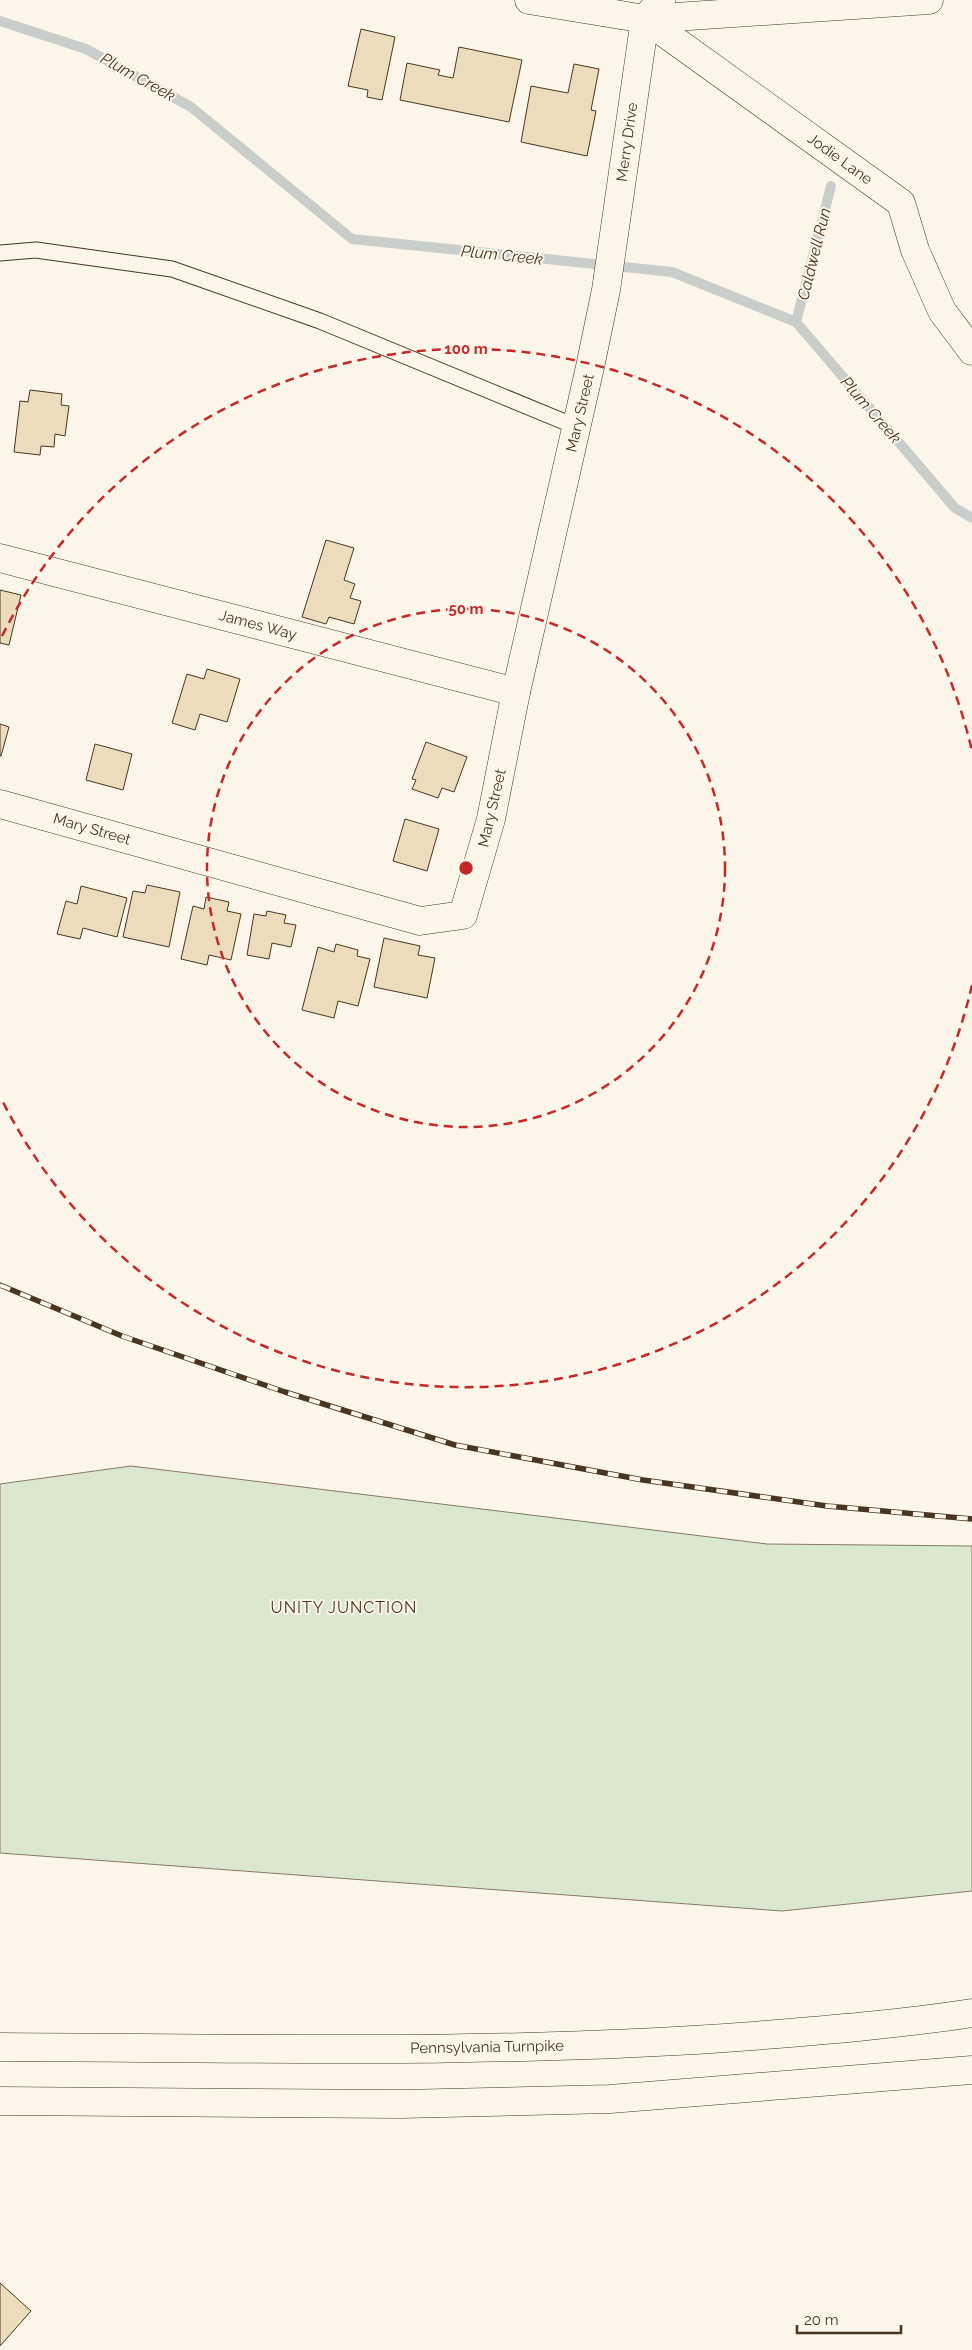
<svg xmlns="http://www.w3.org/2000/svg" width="972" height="2350" font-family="Raleway,sans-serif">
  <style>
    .green { fill: #dce7d0; stroke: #887966 }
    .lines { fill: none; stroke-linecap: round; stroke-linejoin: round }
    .stream { stroke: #c9cecd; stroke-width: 10 }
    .building { fill: #ecdcbc; stroke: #4a3520 }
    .lane-casing { stroke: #4a3520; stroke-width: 17 }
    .street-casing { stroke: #4a3520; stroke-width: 29 }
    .secondary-casing { stroke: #4a3520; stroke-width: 29 }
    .highway-casing { stroke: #4a3520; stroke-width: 29 }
    .lane { stroke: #fbf6e9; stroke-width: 15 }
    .street { stroke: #fbf6e9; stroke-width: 28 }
    .secondary { stroke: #fbf6e9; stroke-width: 28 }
    .highway { stroke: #fbf6e9; stroke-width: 28 }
    .rail-casing { stroke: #4a3520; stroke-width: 5.5 }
    .rail { stroke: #fbf6e9; stroke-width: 4; stroke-dasharray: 11; stroke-linecap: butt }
    .ring { fill: none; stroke: #c62828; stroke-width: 2.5; stroke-dasharray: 9 6 }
    .labels { text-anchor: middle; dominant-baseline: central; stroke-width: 4; stroke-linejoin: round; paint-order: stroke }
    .street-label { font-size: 15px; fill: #4a3520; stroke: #fbf6e9 }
    .water-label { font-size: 16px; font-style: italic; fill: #4a3520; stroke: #fbf6e9 }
    .neighbourhood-label { font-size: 16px; letter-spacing: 1px; fill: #4a3520; stroke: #fbf6e9 }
    .centre { fill: #c62828; stroke: #fbf6e9; stroke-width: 2.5 }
    .ring-label { font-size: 15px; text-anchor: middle; font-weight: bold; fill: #c62828; stroke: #fbf6e9; stroke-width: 4; stroke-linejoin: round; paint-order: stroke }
  </style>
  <rect width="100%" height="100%" fill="#fbf6e9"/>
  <path class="green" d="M131,1466L767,1544L972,1546V1891L782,1911L0,1853V1484Z"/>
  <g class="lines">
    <g class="stream">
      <path d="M0,21L86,49L191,107L352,239L672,272L796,322L955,508L972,518"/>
      <path d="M796,322L831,186"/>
    </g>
  </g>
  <g class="building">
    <path d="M361,29L395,37L382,100L367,97L368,90L348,86Z"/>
    <path d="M459,47L522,60L509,122L400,100L407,63L440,70L438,75L453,78Z"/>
    <path d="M574,64L599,69L591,110L596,111L587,156L521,142L531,86L568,93Z"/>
    <path d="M30,390L62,394L61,405L69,406L65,436L55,434L54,447L41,446L40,455L14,452L20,401L28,402Z"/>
    <path d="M326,540L354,548L344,580L355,584L350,598L361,601L354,624L329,617L326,624L302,617Z"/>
    <path d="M0,590L21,595L9,645L0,643Z"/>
    <path d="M207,669L240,679L227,722L200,714L195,730L172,723L187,674L204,679Z"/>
    <path d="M0,724L9,727L1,756H0Z"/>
    <path d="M426,742L467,757L454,792L442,788L438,798L412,789L416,780L412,779Z"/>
    <path d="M95,744L132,754L123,790L86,780Z"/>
    <path d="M405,819L439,829L427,871L393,861Z"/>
    <path d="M147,885L180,892L169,947L123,937L133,891L145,893Z"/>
    <path d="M81,886L127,898L117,937L83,928L80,939L57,934L66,901L77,904Z"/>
    <path d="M206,897L229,902L227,911L241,914L231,960L209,955L207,965L181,959L193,906L204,909Z"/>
    <path d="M267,911L286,915L284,923L296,925L291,947L272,943L269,959L247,955L254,914L266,916Z"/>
    <path d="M384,938L420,946L418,955L435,958L427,998L374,987Z"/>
    <path d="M336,944L358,950L357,956L370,959L358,1006L338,1001L334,1018L302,1010L318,947L334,952Z"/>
    <path d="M0,2283L31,2311L0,2346Z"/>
  </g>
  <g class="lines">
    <defs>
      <path id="lane" d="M0,253L36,250L172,269L320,321L577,427"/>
      <g id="street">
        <path d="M645,19L901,203L915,250L942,311L972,351"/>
        <path d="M0,558L516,692"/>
        <path d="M0,804L420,921L463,915L491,819L516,692L590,367L606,290L645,19L661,0"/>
      </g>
      <path id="secondary" d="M529,0L645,19L929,0"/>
      <g id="highway">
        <path d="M0,2047C251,2048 503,2055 753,2036C826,2030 900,2024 972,2013"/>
        <path d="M0,2101L401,2104L610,2099L972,2070"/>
      </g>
    </defs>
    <use href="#lane" class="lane-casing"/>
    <use href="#street" class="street-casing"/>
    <use href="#secondary" class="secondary-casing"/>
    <use href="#highway" class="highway-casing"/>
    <use href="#lane" class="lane"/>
    <use href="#street" class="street"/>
    <use href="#secondary" class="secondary"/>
    <use href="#highway" class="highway"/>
    <defs>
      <path id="rail" d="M0,1285L122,1336L285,1392L455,1445L643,1480L827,1506L972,1519"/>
    </defs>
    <use href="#rail" class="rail-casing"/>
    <use href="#rail" class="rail"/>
  </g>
  <g class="ring">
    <circle cx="466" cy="868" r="259"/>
    <path d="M972 985A519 519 0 0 1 2 1100M2 636A519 519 0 0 1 972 751"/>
  </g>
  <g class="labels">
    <g class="street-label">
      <text transform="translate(627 142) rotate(-82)">Merry Drive</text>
      <text transform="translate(840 159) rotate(36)">Jodie Lane</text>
      <text transform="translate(580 413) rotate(-77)">Mary Street</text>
      <text transform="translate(258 625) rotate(15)">James Way</text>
      <text transform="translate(492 808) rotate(-77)">Mary Street</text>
      <text transform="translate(92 829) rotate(16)">Mary Street</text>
      <text transform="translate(487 2047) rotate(-1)">Pennsylvania Turnpike</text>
    </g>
    <g class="water-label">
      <text transform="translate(138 77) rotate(29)">Plum Creek</text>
      <text transform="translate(814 254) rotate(-76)">Caldwell Run</text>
      <text transform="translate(502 255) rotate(6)">Plum Creek</text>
      <text transform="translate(871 410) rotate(49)">Plum Creek</text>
    </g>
    <g class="neighbourhood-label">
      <text x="344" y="1607">UNITY JUNCTION</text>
    </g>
  </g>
  <circle cx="466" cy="868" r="8" class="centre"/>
  <g class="ring-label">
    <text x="466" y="354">100 m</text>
    <text x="466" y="614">50 m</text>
  </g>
  <path d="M797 2325v8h104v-8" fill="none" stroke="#4a3520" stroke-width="2.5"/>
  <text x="804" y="2325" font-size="15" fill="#4a3520" stroke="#fbf6e9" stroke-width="4" paint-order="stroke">20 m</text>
</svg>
